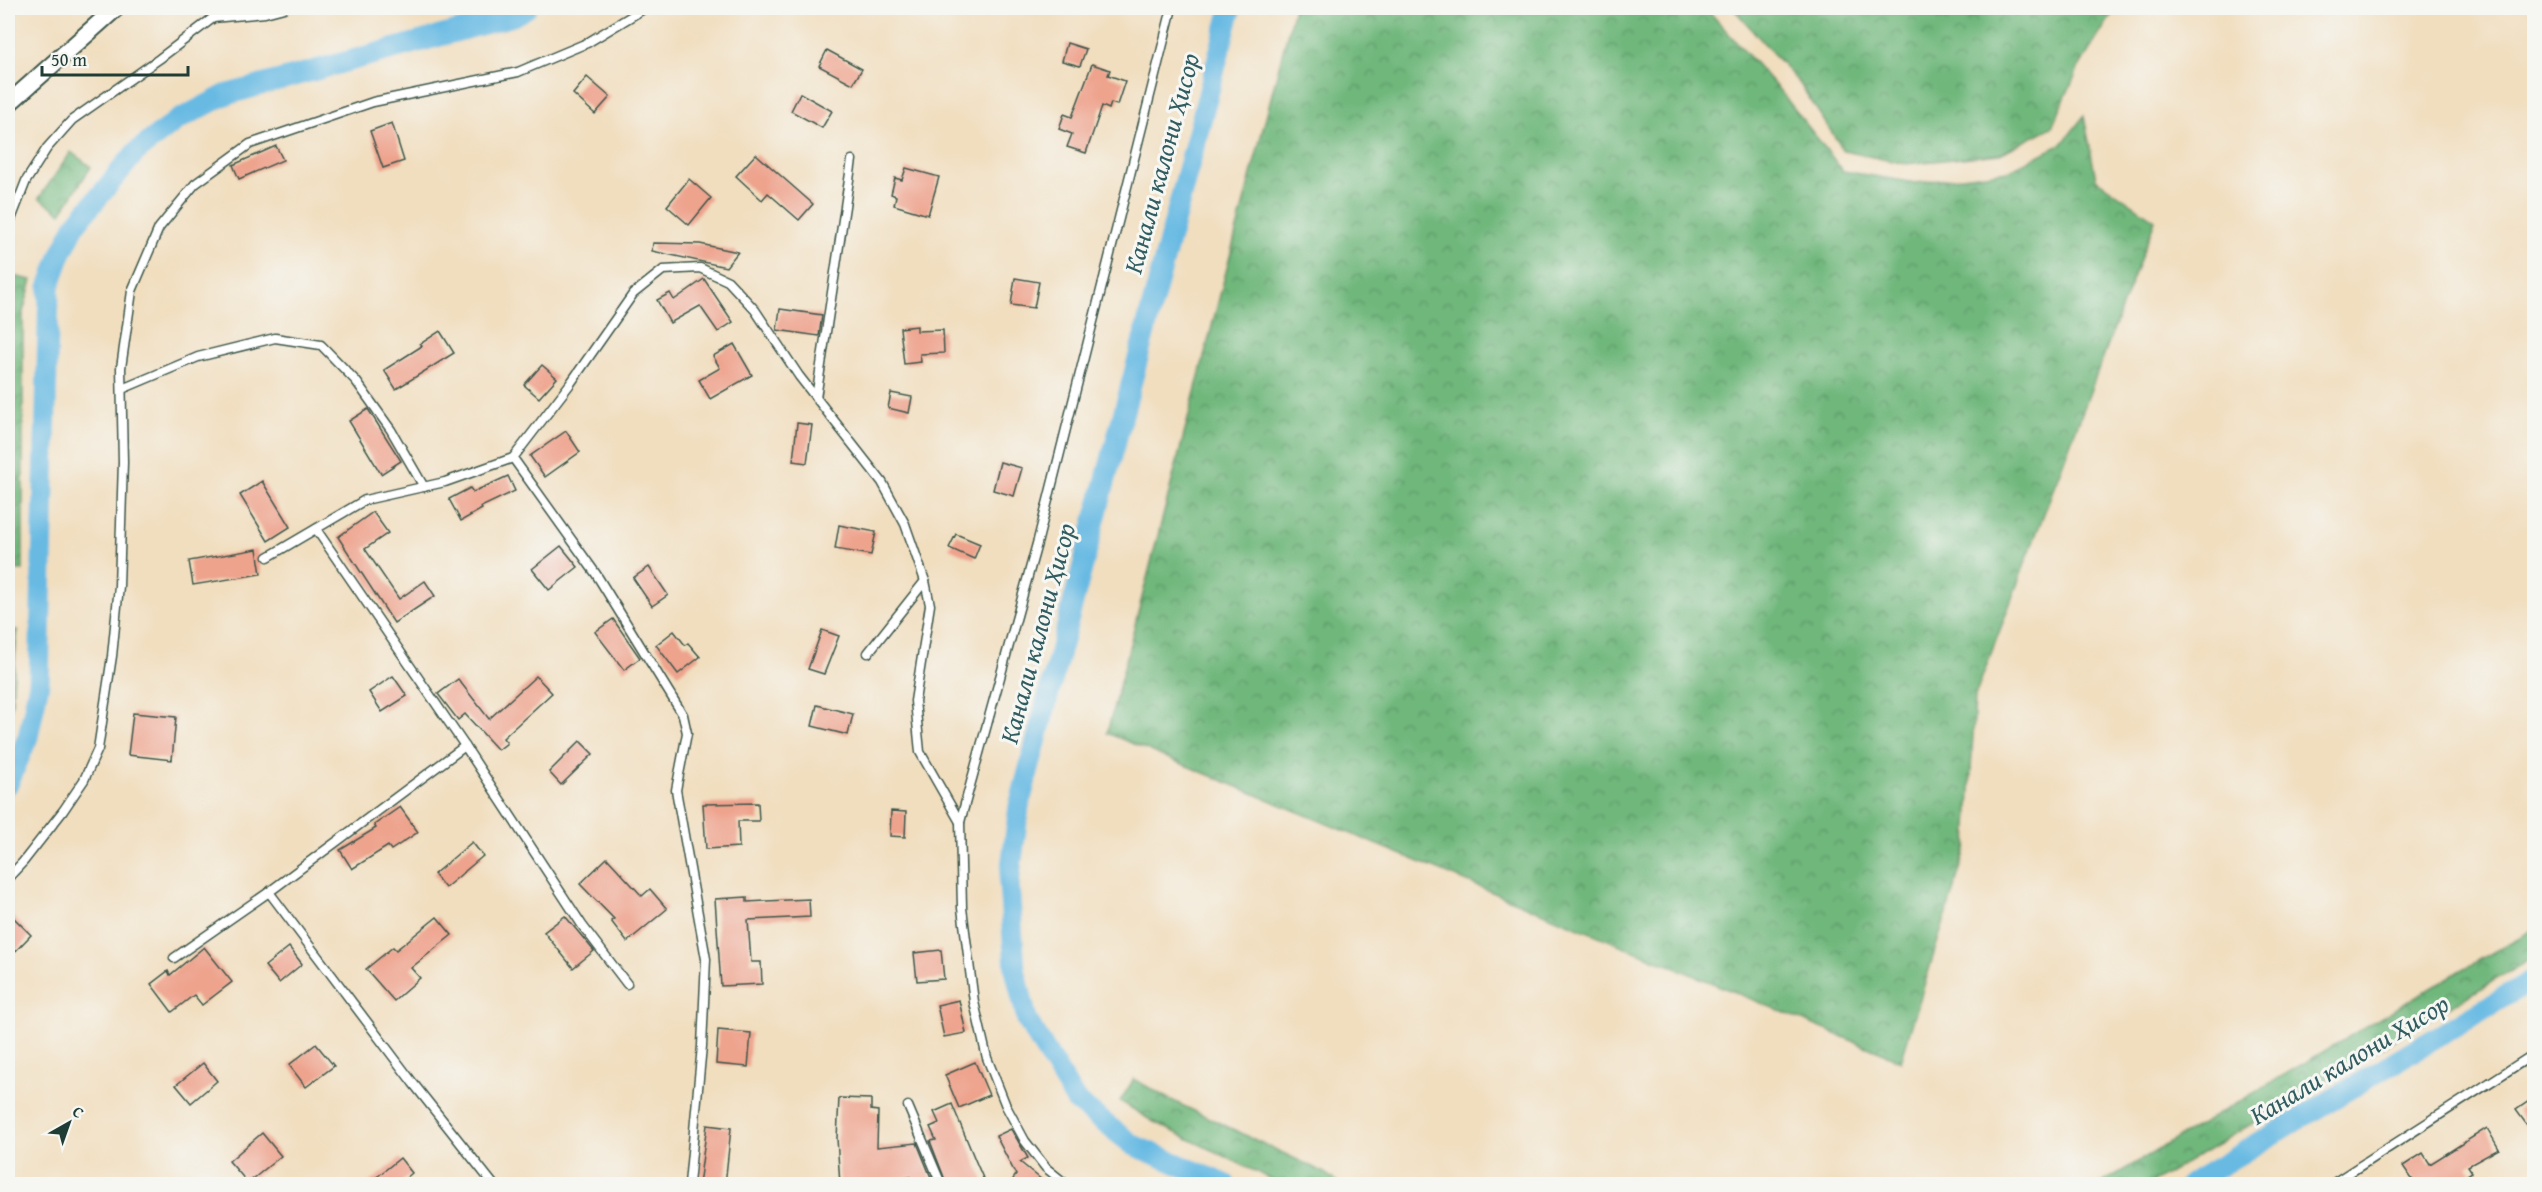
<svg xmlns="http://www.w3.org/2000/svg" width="2542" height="1192" font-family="'Gentium Book Plus',serif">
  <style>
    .forest { fill: url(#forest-crowns); stroke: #487a58; stroke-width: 1.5 }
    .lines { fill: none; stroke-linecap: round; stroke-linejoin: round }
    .canal { stroke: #68bae3; stroke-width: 21 }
    .building { fill: #eea38d }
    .lane-casing { stroke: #3e5549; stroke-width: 11 }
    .street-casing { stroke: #3e5549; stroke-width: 20 }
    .lane { stroke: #fff; stroke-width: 8 }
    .street { stroke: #fff; stroke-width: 16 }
    .labels { text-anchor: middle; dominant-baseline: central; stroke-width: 6; stroke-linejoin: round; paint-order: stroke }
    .water-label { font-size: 26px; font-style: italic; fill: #315c60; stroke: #f6f6f2 }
  </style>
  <defs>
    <pattern id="forest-crowns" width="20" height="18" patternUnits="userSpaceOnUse" patternTransform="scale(1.5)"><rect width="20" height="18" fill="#70b77c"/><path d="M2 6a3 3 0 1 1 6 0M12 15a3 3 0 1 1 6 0" fill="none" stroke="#5b9666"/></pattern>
  </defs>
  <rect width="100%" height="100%" fill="#f6f6f2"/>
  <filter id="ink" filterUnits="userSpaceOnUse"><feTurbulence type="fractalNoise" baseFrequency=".0167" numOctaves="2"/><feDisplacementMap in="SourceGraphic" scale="12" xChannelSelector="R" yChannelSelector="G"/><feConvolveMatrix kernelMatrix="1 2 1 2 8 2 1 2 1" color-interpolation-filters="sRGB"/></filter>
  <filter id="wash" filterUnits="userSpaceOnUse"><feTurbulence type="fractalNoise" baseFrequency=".008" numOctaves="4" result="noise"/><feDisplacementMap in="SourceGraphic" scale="24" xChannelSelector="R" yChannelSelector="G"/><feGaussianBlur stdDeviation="1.35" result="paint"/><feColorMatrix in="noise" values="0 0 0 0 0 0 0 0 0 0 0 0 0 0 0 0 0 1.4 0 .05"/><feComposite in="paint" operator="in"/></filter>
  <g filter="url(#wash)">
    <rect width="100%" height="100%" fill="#f1debf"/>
    <g class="forest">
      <path d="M1294,8H1320L1342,13L1344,8H1706L1781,92L1843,171L1916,183L2008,171L2062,144L2084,116L2096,179L2155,220L1975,696L1967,846L1901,1061L1107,733Z"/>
      <path d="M1733,8H2116L2079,67L2052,127L2000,154L1906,164L1844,151L1800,84Z"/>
      <path d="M71,152L91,167L61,213L39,198Z"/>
      <path d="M13,276L32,280L23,312V570L8,569V292Z"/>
      <path d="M8,630H17L12,702L8,725Z"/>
      <path d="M2534,929V957L2150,1184H2100L2451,976Z"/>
      <path d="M1134,1079L1167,1098L1323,1172L1340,1184H1281L1152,1121L1120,1101Z"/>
    </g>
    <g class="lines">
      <g class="canal">
        <path d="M8,784L28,737L39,683L49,287L61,254L76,224L136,152L176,121L225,95L513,16L527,8"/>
        <path d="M1225,1184L1133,1145L1076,1101L1027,1020L1015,969L1009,883L1019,806L1231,8"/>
        <path d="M2190,1184L2534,979"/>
      </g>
    </g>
    <g id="blocks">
      <g class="building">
        <path d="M1067,43L1086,49L1080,66L1062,61Z"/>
        <path d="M827,50L862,69L853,84L819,66Z"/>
        <path d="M1092,64L1110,70L1108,75L1125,81L1117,105L1111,103L1109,109L1102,106L1086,153L1067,147L1072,134L1059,129L1064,114L1072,117Z"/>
        <path d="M587,77L610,97L595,114L573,94Z"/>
        <path d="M800,93L832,111L822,128L791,111Z"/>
        <path d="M392,123L404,161L383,168L370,131Z"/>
        <path d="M276,146L283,160L239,179L233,165Z"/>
        <path d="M756,154L813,204L799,220L768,193L762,200L736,176Z"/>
        <path d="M906,168L939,177L928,215L894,205L896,196L891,194L895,178L902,180Z"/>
        <path d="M689,179L711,198L689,225L667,206Z"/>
        <path d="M653,243L700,244L738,252L726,267L652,251Z"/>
        <path d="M1015,278L1039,282L1034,308L1011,305Z"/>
        <path d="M704,279L733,322L718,332L700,306L670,323L657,300L670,293L674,300Z"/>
        <path d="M780,309L822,315L819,336L777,330Z"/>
        <path d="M917,326V331L943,330L944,353L920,354L921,362L904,364L900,328Z"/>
        <path d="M440,331L454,353L396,389L384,370L422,346L420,344Z"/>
        <path d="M734,344L752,375L710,399L699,380L720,368L713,356Z"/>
        <path d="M542,365L557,378L539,398L524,385Z"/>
        <path d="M891,393L912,397L909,413L888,408Z"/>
        <path d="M368,409L401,461L381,474L349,421Z"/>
        <path d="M797,423L812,425L807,463L793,461Z"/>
        <path d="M566,431L580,452L545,477L530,456Z"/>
        <path d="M1000,462L1022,468L1014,496L993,490Z"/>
        <path d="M508,476L515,491L481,507L482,509L461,521L449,499L470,488L473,492Z"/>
        <path d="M262,481L290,527L268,541L240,495Z"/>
        <path d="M373,512L388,533L365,549L399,599L425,581L435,596L394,623L338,537Z"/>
        <path d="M839,525L876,532L871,555L835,549Z"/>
        <path d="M956,534L980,544L974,559L949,548Z"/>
        <path d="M561,546L578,567L549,590L532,569Z"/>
        <path d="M257,549L261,574L193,585L189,561Z"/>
        <path d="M649,567L668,595L652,606L633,578Z"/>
        <path d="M613,619L640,658L624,670L595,632Z"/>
        <path d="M822,630L839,636L824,674L808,669Z"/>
        <path d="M674,631L685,645L688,643L700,657L678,674L656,645Z"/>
        <path d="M393,676L407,696L382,712L369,692Z"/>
        <path d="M536,676L552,693L503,738L507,743L498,750L465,714L458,720L438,694L458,679L489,719Z"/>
        <path d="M817,705L853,714L848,735L812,726Z"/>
        <path d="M133,713L176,717L172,760L128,755Z"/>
        <path d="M580,741L593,754L561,785L549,772Z"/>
        <path d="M758,803L759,821H738L739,847L706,849L703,804Z"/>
        <path d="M400,807L418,832L391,850L388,846L352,869L340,850L376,828L374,825Z"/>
        <path d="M891,811L906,812L905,837L890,836Z"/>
        <path d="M472,842L483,856L445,888L434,874Z"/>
        <path d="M607,858L642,896L650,889L667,909L627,942L611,921L614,919L580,884Z"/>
        <path d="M747,897V902L809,899L810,917L748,920L751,962H761L762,984L721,986L715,899Z"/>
        <path d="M8,912L31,935L8,959Z"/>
        <path d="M565,916L594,951L573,968L544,932Z"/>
        <path d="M437,917L452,935L411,968L420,978L394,1001L366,969L393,947L396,950Z"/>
        <path d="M204,947L232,982L202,1005L194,995L172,1012L151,984L168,971L170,975Z"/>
        <path d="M289,947L302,964L279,983L265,966Z"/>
        <path d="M941,950L944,979L917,981L914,953Z"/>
        <path d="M959,1000L966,1033L944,1037L937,1005Z"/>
        <path d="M718,1030L751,1033L748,1067L716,1064Z"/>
        <path d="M316,1044L334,1066L306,1087L289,1065Z"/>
        <path d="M975,1062L989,1095L959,1108L945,1075Z"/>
        <path d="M203,1063L217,1081L191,1103L176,1085Z"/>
        <path d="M2535,1097V1136L2516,1110Z"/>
        <path d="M839,1098L871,1099V1110L878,1111L877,1147L917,1143L934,1185H913L911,1177L862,1182V1185H840L837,1138Z"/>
        <path d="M952,1104L976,1162L986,1185H947L930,1141L936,1140L930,1127L939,1123L934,1112Z"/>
        <path d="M707,1125L731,1128L725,1185H699Z"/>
        <path d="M2487,1128L2499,1149L2468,1166L2472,1172L2455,1183L2450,1177L2439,1185H2416L2403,1166L2423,1153L2430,1164Z"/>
        <path d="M1011,1129L1028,1158L1020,1162L1048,1185H1009L1016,1175L996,1136Z"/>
        <path d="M262,1133L281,1156L248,1183L229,1161Z"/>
        <path d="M400,1158L412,1173L398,1185H367Z"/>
      </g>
    </g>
  </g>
  <g filter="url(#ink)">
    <use href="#blocks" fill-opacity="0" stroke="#3e5549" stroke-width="1.5"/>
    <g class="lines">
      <defs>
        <g id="lane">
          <path d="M213,18L265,13L284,8"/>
          <path d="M8,227L26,181L47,148L72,120L159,59L213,18L220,8"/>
          <path d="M122,389L198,357L275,338L321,345L356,381L391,430L424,487"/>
          <path d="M816,398L852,160"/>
          <path d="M513,458L570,384L633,294L663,270L700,268L728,281L755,310L799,376L882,482L905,524L925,581L930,605L915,701L920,752L960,822"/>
          <path d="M316,529L465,746L582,925L627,984"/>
          <path d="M268,557L365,500L445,482L513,458L596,574L683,715L687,733L676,790L706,959L702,1046L689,1184"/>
          <path d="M868,653L925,581"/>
          <path d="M465,746L269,892L413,1083L493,1184"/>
          <path d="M8,878L23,862L63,811L84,780L98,749L112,656L119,586L123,462L121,368L132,291L159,228L195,184L250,144L373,102L518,72L587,43L645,8"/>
          <path d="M174,958L269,892"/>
          <path d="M908,1106L941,1184"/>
          <path d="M1066,1184L1046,1168L1025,1141L1006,1106L987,1058L974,1002L962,908L960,822L1038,540L1172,8"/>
          <path d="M2332,1184L2534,1054"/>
        </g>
        <path id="street" d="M8,104L116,8"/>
      </defs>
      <use href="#lane" class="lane-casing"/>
      <use href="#street" class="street-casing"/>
      <use href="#lane" class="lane"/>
      <use href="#street" class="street"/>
    </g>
  </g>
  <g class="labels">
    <g class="water-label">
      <text transform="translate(1161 163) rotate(-75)">Канали калони Ҳисор</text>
      <text transform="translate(1037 633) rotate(-75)">Канали калони Ҳисор</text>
      <text transform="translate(2349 1059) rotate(-31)">Канали калони Ҳисор</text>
    </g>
  </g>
  <rect width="2542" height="1192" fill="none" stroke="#f6f6f2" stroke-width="30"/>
  <g transform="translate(69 1123) rotate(40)" stroke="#f6f6f2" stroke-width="4.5" paint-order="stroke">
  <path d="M0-4.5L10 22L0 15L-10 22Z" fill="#1f3d34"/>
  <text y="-9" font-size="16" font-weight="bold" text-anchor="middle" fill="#1f3d34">С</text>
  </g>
  <path d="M42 66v9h146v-9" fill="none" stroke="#1f3d34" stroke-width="3"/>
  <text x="51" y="66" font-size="18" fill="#1f3d34" stroke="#f6f6f2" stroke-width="4.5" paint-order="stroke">50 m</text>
</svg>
